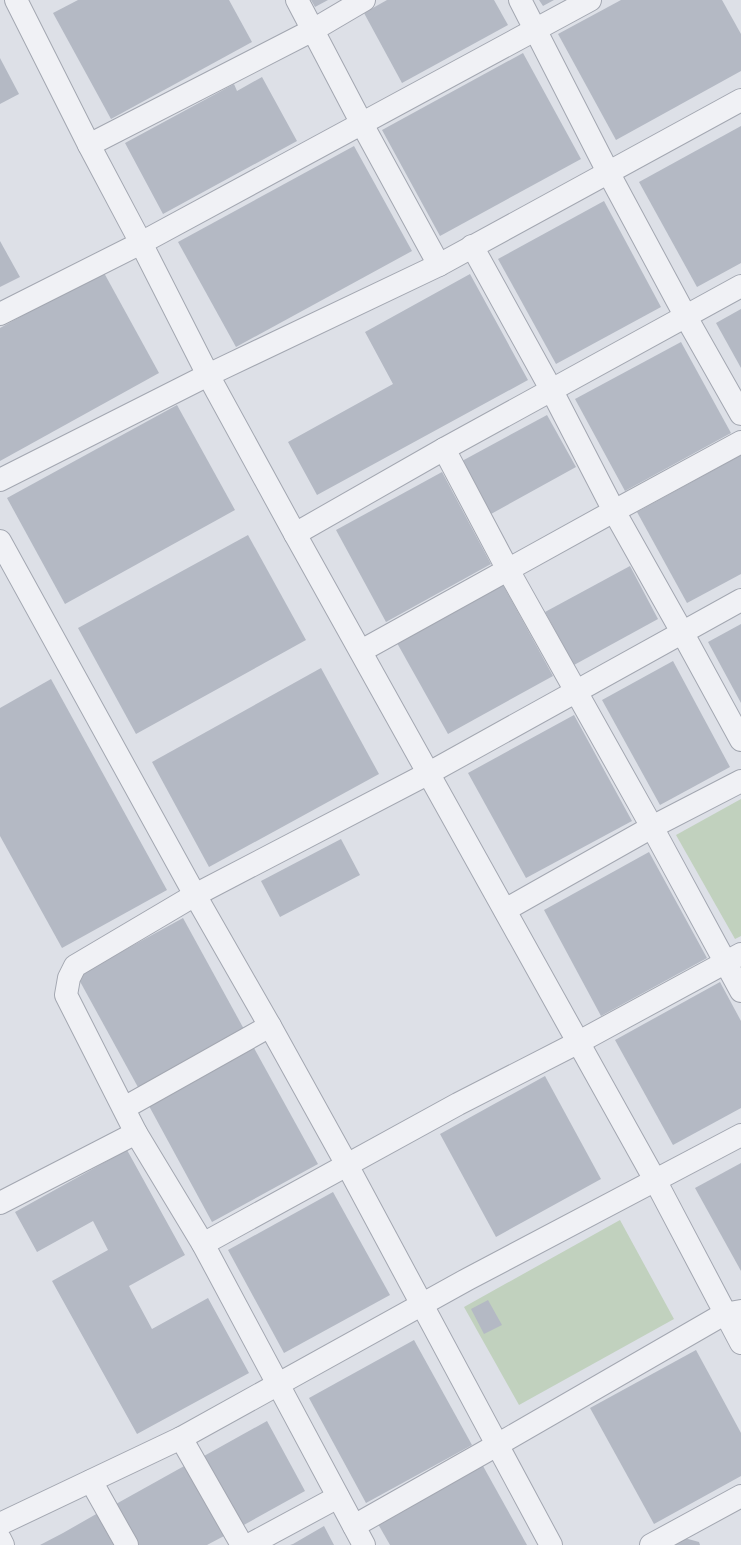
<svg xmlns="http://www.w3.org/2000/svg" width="741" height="1545" font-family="'DM Sans',sans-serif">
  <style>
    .green { fill: #c1d1be }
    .building { fill: #b4b9c4 }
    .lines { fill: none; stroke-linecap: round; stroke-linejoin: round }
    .street-casing { stroke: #a3a7b1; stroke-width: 24 }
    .street { stroke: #f0f1f5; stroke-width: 22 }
  </style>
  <rect width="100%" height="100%" fill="#dde0e7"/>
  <g class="green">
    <path d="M741,799V936L735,939L676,835Z"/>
    <path d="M620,1220L674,1319L519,1405L464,1307Z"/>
  </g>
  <g class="building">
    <path d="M78,0H229L252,42L111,119L53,13Z"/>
    <path d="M311,0H328L315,7Z"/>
    <path d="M387,0H494L508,25L402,83L364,13Z"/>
    <path d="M539,0H554L543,6Z"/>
    <path d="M621,0H722L741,34V71L616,140L558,34Z"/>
    <path d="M523,53L581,159L440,236L382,130Z"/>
    <path d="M0,58L19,94L0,104Z"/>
    <path d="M262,77L297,141L163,214L125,143L234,84L237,91Z"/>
    <path d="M741,126V263L697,287L639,182Z"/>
    <path d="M354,146L412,251L236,347L178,242Z"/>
    <path d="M604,201L661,307L556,364L498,259Z"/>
    <path d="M0,241L20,277L0,287Z"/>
    <path d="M103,271L159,373L0,461V328Z"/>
    <path d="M470,274L528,380L317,495L288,442L393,384L365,332Z"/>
    <path d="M741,309V368L716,323Z"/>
    <path d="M681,342L731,433L625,491L575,399Z"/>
    <path d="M177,405L235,510L65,604L7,498Z"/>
    <path d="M547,415L576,467L491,514L462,461Z"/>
    <path d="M741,455V574L687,603L637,512Z"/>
    <path d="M442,472L491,564L386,622L336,530Z"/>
    <path d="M248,535L306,640L136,734L78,628Z"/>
    <path d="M630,566L658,619L574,665L545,612Z"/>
    <path d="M503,585L553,676L448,734L397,643Z"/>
    <path d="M741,624V703L708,642Z"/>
    <path d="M673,661L730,767L660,805L602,700Z"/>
    <path d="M321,668L379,774L209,867L152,762Z"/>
    <path d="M51,679L167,890L62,948L0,836V708Z"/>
    <path d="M574,715L632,821L526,878L468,773Z"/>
    <path d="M341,839L360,875L280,917L261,881Z"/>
    <path d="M649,852L707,958L601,1016L544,910Z"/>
    <path d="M183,918L245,1031L139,1089L77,976Z"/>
    <path d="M720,982L741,1021V1108L673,1145L615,1040Z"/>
    <path d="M254,1048L318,1164L212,1222L149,1106Z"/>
    <path d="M545,1076L601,1179L496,1237L440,1134Z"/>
    <path d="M127,1150L185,1255L129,1286L132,1292L152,1329L208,1298L249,1373L137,1434L52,1281L108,1250L93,1221L37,1252L15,1212Z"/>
    <path d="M741,1163V1271L695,1188Z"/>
    <path d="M333,1192L390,1295L284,1353L228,1250Z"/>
    <path d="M488,1300L502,1325L484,1334L471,1309Z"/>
    <path d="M414,1340L472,1445L366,1503L309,1398Z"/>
    <path d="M696,1350L741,1433V1476L654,1524L590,1408Z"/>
    <path d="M267,1421L305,1491L242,1526L204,1456Z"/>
    <path d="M186,1465L224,1536L207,1545H138L116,1504Z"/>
    <path d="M483,1466L527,1545H390L378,1524Z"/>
    <path d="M98,1513L115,1545H40L63,1533Z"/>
    <path d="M324,1526L334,1545H290L293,1544Z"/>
    <path d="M681,1537L699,1542L700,1545H666Z"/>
  </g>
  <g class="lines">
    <defs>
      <g id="street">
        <path d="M16,0L89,145L141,243L208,375L295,534L655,1180L741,1343"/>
        <path d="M297,0L362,124L439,265"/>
        <path d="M520,0L608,172L686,317L741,414"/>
        <path d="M89,145L313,30L364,0"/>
        <path d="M472,246L552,391L614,511L682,632L741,740"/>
        <path d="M0,314L141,243L590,0"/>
        <path d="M444,449L508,570L652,827L741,991"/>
        <path d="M0,480L208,375L439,265L741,100"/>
        <path d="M295,534L444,449L741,286"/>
        <path d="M0,541L195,895L270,1026L347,1165L551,1545"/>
        <path d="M361,651L614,511L741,442"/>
        <path d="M505,910L652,827L741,781"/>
        <path d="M124,1108L270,1026"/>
        <path d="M0,1203L136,1133"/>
        <path d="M203,1244L458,1104L579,1042L741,954"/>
        <path d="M181,1438L242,1545"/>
        <path d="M91,1481L127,1545"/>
        <path d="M0,1524L181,1438L468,1279L741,1135"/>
        <path d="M354,1526L497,1445L724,1314L741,1311"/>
        <path d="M0,1539L3,1545"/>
        <path d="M249,1545L338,1497"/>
        <path d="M364,1545L203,1244L136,1133L66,995L69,978L75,966L195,895L429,773L741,600"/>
        <path d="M651,1545L741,1496"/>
      </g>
    </defs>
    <use href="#street" class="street-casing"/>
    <use href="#street" class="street"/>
  </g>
</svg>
